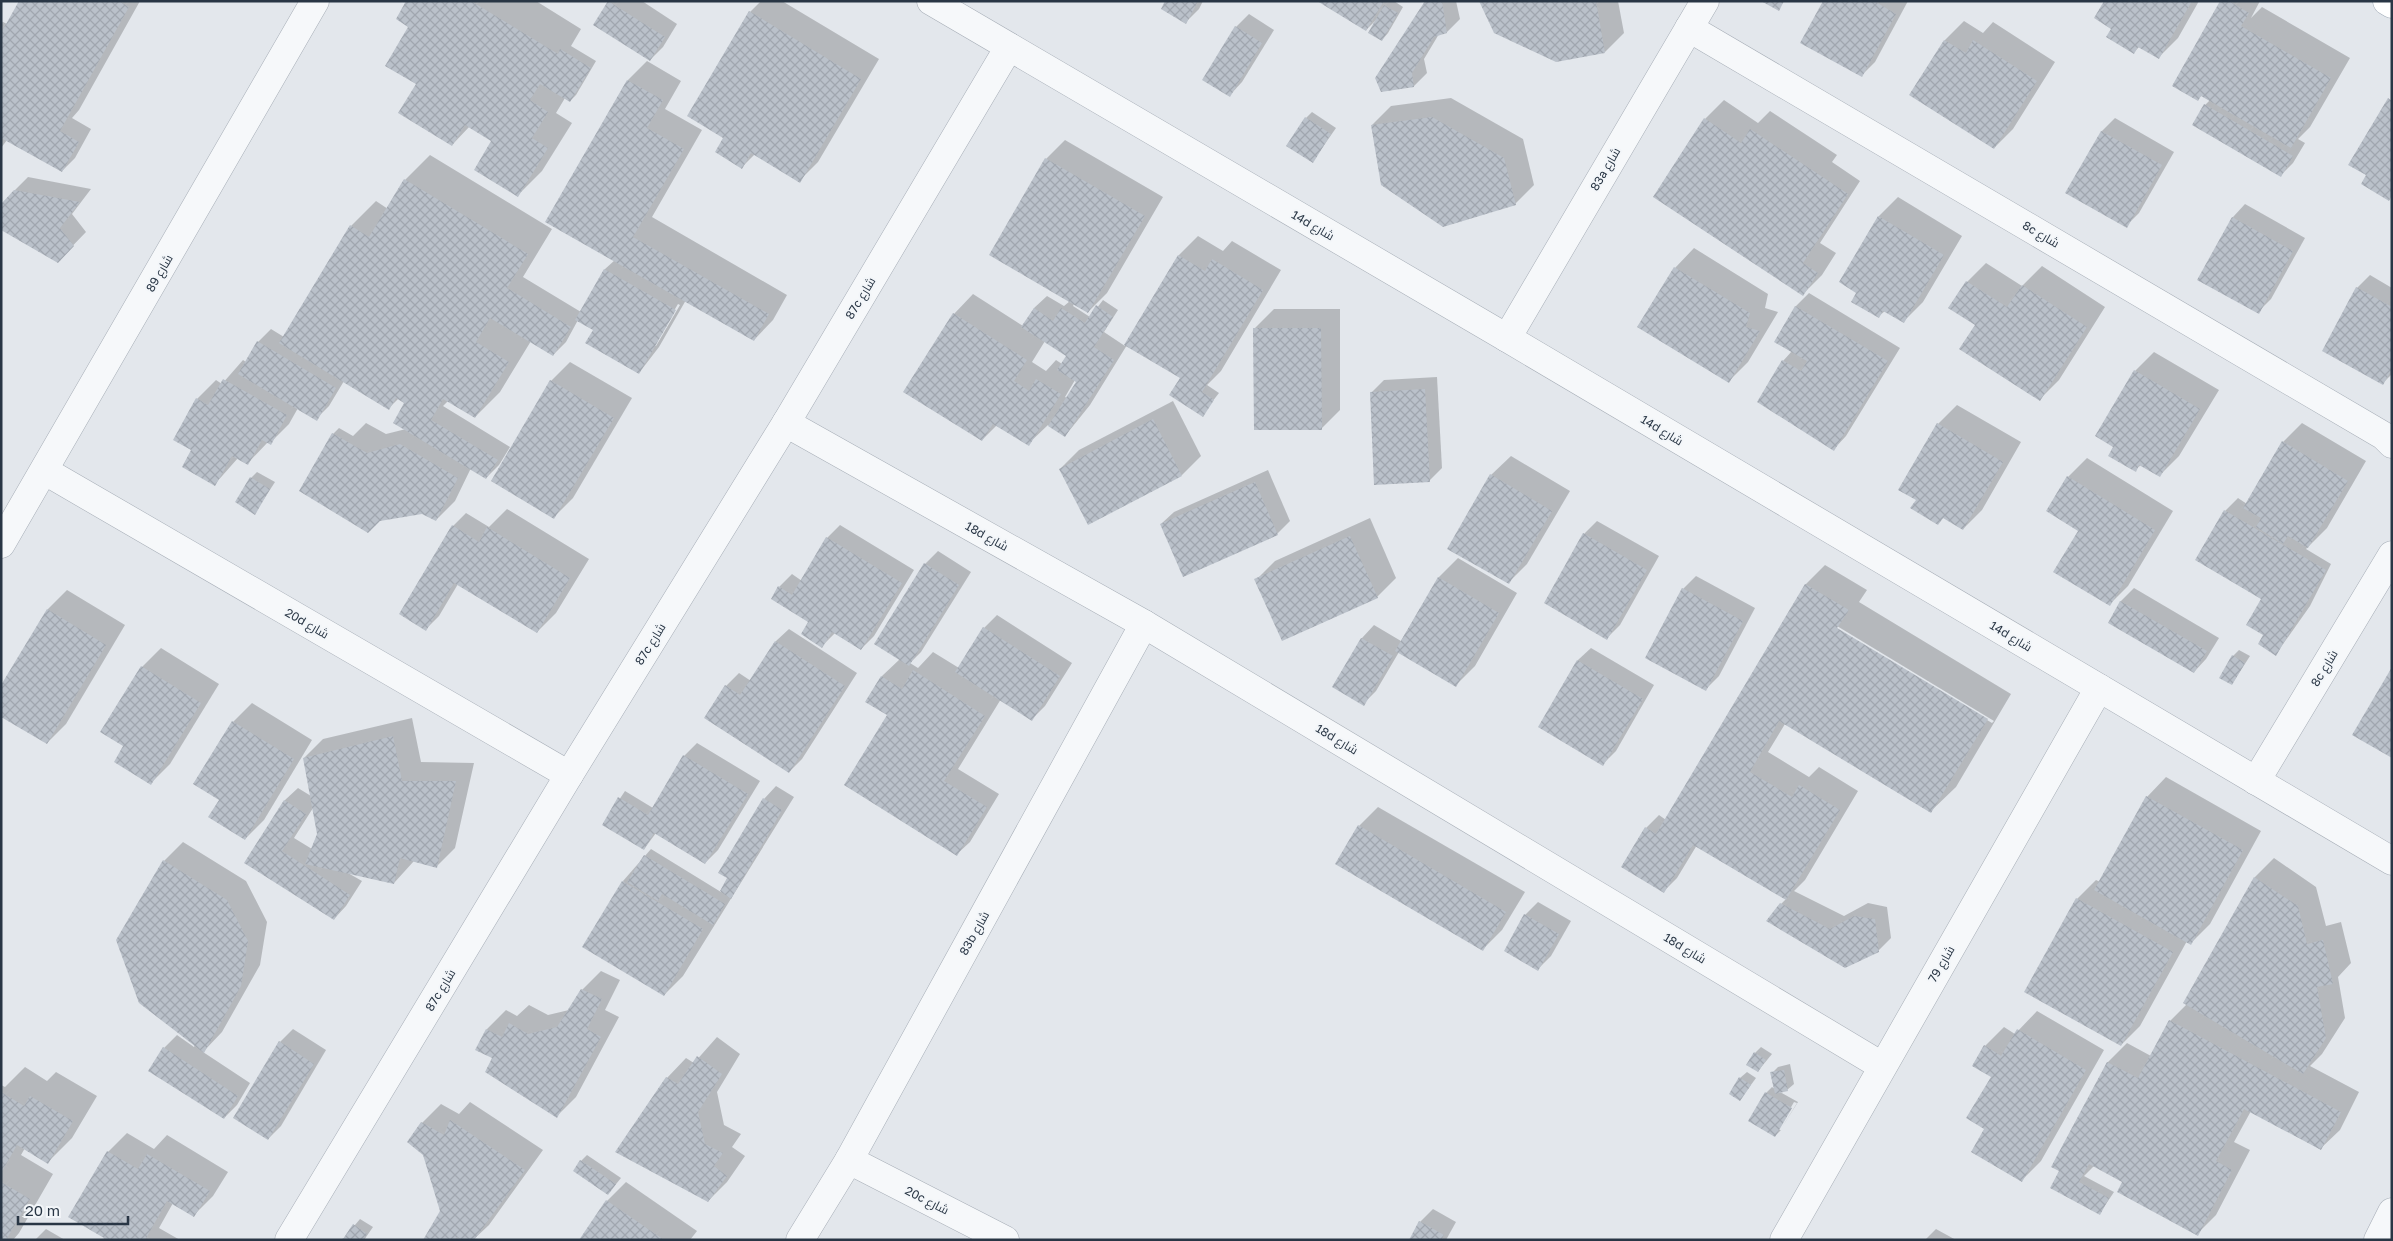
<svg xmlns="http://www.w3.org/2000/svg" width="2393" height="1241" font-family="'Golos Text',Cairo,sans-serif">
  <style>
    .shadow { fill: #0003; fill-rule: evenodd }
    .building { fill: url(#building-cross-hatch) }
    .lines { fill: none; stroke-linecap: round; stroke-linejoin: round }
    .minor-casing { stroke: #a7aeb7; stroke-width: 29 }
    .major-casing { stroke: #a1acb8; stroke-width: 29 }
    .minor { stroke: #f6f8fa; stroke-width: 28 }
    .major { stroke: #fff; stroke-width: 28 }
    .labels { text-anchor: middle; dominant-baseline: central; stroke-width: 4; stroke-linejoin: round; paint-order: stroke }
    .street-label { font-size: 12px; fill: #293645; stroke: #f3f6f9 }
  </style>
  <defs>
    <pattern id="building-cross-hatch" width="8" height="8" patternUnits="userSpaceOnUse" patternTransform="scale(1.25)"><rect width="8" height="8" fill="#bac1ca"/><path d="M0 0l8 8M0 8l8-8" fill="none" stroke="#a0a6af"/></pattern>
  </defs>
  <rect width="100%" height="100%" fill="#e3e7ec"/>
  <g class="shadow">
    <path d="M20,1H140L79,110L72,118L91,129L75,158L62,171L7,140L1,148V21L7,24Z"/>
    <path d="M407,1H536L581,29L571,46L596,61L576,95L570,101L565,98L556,113L572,123L542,171L518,195L493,140L470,126L452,145L418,84Z"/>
    <path d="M609,1H642L677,24L663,47L650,60L595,24Z"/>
    <path d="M761,1H782L879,59L818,162L799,181L755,154L742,167L725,138L750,12Z"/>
    <path d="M1167,1H1203L1199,9L1186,22Z"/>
    <path d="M1319,1H1394L1403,7L1388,33L1382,40L1377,19L1366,30Z"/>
    <path d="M1426,1H1456L1460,19L1447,32L1439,34L1424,59L1427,73L1414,86L1382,90Z"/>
    <path d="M1481,1H1618L1624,33L1605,52Z"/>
    <path d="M1824,1H1908L1875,62L1862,75Z"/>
    <path d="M2105,1H2199L2178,38L2159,57L2140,46L2134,52L2113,28Z"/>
    <path d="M2222,1H2260L2251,18L2262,7L2350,58L2310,127L2298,139L2305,143L2293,163L2281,175L2205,105L2210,100L2202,95L2198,99Z"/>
    <path d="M1249,14L1274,30L1242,82L1230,95L1236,27Z"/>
    <path d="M1964,21L1983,33L1993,22L2055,62L2013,129L1994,148L1911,95L1945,40Z"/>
    <path d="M647,61L681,81L665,109L702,130L652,217L787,295L773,320L754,340L686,300L659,347L639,373L595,330L578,320L566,342L553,355L531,341L500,392L475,417L448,401L443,406L510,447L499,465L486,478L471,468L455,501L436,520L333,434L339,428L353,436L366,423L386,434L406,429V403L399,398L389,408L344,381L329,406L316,419L298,408L289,424L270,443L268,442L248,463L238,458L215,484L193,449L197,399L216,380L222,384L243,360L246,362L258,342L271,329L284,337L351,226L376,201L388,209L405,180L430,155L552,229L523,277L581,312L605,269L615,260L547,221L628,80ZM678,304L680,305L656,346H653Z"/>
    <path d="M1451,98L1523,139L1534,185L1515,204L1372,125L1391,106Z"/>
    <path d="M1724,100L1758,123L1770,111L1837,155L1832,162L1860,181L1820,243L1836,253L1822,275L1803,294L1705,119Z"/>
    <path d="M1312,112L1336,128L1313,161L1306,118Z"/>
    <path d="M2115,118L2174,152L2139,213L2126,226L2067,193L2102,131Z"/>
    <path d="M1065,140L1163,197L1107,293L1088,312L1074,304L1073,306L1090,317L1103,300L1118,310L1104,332L1125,346L1179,255L1198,236L1223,251L1232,241L1281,270L1221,371L1207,385L1219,393L1202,415L1181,378L1127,345L1090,405L1065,436L1048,425L1028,444L997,425L982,440L954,314L973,294L1023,326L1034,308L1047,296L1064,306L1070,301L1046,159ZM1045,341L1068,356L1062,364L1056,360L1046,371L1032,362ZM1075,380L1078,382L1067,398L1065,397Z"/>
    <path d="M28,177L91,189L72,214L86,232L58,261L14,191Z"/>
    <path d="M1898,197L1962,236L1923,302L1904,321L1885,311L1879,316L1858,293L1840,282L1879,216Z"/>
    <path d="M2245,204L2305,238L2271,299L2258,312L2233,217Z"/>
    <path d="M1694,248L1768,294L1765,308L1778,312L1748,362L1729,381L1675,268Z"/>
    <path d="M1986,263L2022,286L2042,266L2105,307L2059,380L2040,399L1977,325L1967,282Z"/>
    <path d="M2370,275L2392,288V374L2383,383L2357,288Z"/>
    <path d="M1809,293L1900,348L1846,436L1834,449L1783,361L1792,351L1775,341L1796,306Z"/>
    <path d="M1274,309H1340V410L1321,429L1255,328Z"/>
    <path d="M2154,352L2219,390L2179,456L2160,475L2141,465L2135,470L2114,447L2097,436L2135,371Z"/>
    <path d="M570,362L632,398L573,498L554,517L551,381Z"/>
    <path d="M1437,377L1442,468L1429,481L1371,393L1384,380Z"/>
    <path d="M1173,401L1201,456L1182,475L1060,469L1079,450Z"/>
    <path d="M1957,405L2021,442L1982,510L1963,529L1944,517L1938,524L1917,499L1938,424Z"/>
    <path d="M2302,423L2366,461L2327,528L2306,549L2331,564L2310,606L2276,654L2265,635L2263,599L2225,511L2238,498L2247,504L2283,442Z"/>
    <path d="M1511,456L1570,491L1527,564L1508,583L1491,475Z"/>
    <path d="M2087,458L2173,511L2128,586L2109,605L2068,477Z"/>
    <path d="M1268,470L1290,521L1277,534L1161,524L1174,512Z"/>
    <path d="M257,472L275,482L255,513L251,478Z"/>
    <path d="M507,509L589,559L556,613L537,632L458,584L439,616L426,629L453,526L466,513L489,527Z"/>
    <path d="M1370,518L1396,578L1377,597L1256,580L1275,561Z"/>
    <path d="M1597,521L1659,556L1620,625L1607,638L1584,534Z"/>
    <path d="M840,525L914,570L874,636L861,649L835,633L822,646L810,621L779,587L792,574L802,581L827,538Z"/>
    <path d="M938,551L971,572L921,652L910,663L918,668L933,652L959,668L984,628L997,615L1072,663L1045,706L1032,719L1001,699L958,769L999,794L970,842L957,854L889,715L866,701L882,676L900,659L925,564Z"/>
    <path d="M1458,558L1517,593L1475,666L1456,685L1399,652L1376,691L1363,704L1333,686L1362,638L1374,625L1401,641L1439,577Z"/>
    <path d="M1825,565L1867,590L1859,602L2011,694L1956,787L1931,811L1785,724L1768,752L1809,777L1819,767L1858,791L1805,880L1794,891L1844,916L1868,903L1887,907L1891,938L1878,951L1845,967L1781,904L1786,899L1697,845L1677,878L1664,891L1646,828L1659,815L1666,820L1806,584ZM1837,626L1994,721L1992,723L1835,628Z"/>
    <path d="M1696,576L1755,608L1719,676L1706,689L1683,589Z"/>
    <path d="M2134,588L2219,638L2206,659L2194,672L2109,623L2121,601Z"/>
    <path d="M67,590L125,625L66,724L47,743L1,688L48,609Z"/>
    <path d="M789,629L857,673L802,759L789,772L726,686L739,673L751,681L776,641Z"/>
    <path d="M161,648L219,684L170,764L151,783L125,746L142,667Z"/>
    <path d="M1591,648L1654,685L1616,751L1603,764L1539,727L1578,660Z"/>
    <path d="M2239,650L2250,656L2232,684L2233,656Z"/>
    <path d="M252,703L312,740L264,820L245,839L221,799L233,722Z"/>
    <path d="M412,718L421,762L474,763L455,848L436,867L414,861L394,883L348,873L362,881L346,906L334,919L246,863L285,800L298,788L311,796L304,758L323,739ZM313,808L318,834L312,849L294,838Z"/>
    <path d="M697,743L760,781L718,850L705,863L656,833L644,849L603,824L625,791L653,808L684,756Z"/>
    <path d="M2166,777L2261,831L2210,924L2191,943L2187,941L2140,1026L2121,1045L2077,899L2096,880L2100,882L2147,797Z"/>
    <path d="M776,786L794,797L683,976L664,995L623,881L651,849L721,892L764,799Z"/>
    <path d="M1378,807L1525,892L1502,930L1483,949L1359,826Z"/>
    <path d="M183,842L246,881L267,922L260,965L222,1032L203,1052L250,1083L237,1105L224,1118L164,1048L177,1035L194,1047L195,1045L118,940L164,861Z"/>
    <path d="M2274,858L2316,887L2326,926L2341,922L2351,963L2338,977L2345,1018L2322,1054L2310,1066L2359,1092L2340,1130L2320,1149L2251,1111L2234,1142L2250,1150L2216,1215L2197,1234L2124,1181L2095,1165L2084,1176L2114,1192L2100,1213L2060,1171L2053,1167L2108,1062L2127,1043L2151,1056L2170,1021L2187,1004L2185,1002L2255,877Z"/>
    <path d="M1538,902L1571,921L1551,956L1538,969L1525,915Z"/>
    <path d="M601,971L620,980L605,1010L619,1017L576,1097L557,1116L494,1058L477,1049L487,1029L506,1010L517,1016L529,1005L548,1015L569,1010L582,990Z"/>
    <path d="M2037,1011L2104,1050L2041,1161L2022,1180L1986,1129L1992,1076L1985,1046L2004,1027L2015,1034Z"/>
    <path d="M293,1029L326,1050L281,1126L268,1139L280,1042Z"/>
    <path d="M717,1037L740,1054L717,1092L724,1125L741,1134L732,1147L745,1156L727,1182L708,1201L667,1078L686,1058L694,1063Z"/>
    <path d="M1761,1047L1772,1054L1758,1071L1755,1053Z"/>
    <path d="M1790,1064L1794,1084L1787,1090L1780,1092L1798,1102L1781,1129L1797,1103L1794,1102L1778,1130H1781L1775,1136L1766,1093L1772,1087L1775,1089L1772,1073L1778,1067Z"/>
    <path d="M25,1067L47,1081L56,1072L97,1096L72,1138L48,1162L25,1148L21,1155L53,1174L19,1233L13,1240H1V1085L5,1087Z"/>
    <path d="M1747,1072L1756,1078L1740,1100V1078Z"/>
    <path d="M470,1102L543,1150L489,1225L473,1240H424L441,1211L422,1123L441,1104L459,1114Z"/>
    <path d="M127,1133L154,1149L167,1135L228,1172L213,1196L194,1215L173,1203L159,1228L180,1240H104L108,1152Z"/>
    <path d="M587,1155L621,1178L608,1194L581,1161Z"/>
    <path d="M626,1182L697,1231L690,1240H581L607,1201Z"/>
    <path d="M1433,1209L1456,1222L1446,1240H1410L1420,1222Z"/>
    <path d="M360,1219L373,1227L364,1240H340L344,1238Z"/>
    <path d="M46,1229L65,1240H35Z"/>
    <path d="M1936,1229L1956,1240H1925Z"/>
  </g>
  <g class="building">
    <path d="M19,1H119L129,7L60,131L79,142L62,172L1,138V33Z"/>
    <path d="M406,1H471L558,54L560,49L591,68L570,102L540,84L530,100L548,112L532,138L548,148L518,197L474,170L491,141L465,125L452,146L398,113L416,84L385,66L408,27L396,19Z"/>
    <path d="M608,1L665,37L650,61L593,25Z"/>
    <path d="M1165,1H1198L1186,24L1161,9Z"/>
    <path d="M1317,1H1384L1366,31Z"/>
    <path d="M1425,1H1442L1447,33L1434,37L1412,73L1414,87L1381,92L1375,78Z"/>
    <path d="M1479,1H1596L1605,53L1556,62L1494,33Z"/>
    <path d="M1761,1H1784L1779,11Z"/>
    <path d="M1823,1H1874L1896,14L1862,77L1800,43Z"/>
    <path d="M2104,1H2192L2159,59L2138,47L2134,54L2106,37L2111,29L2094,18Z"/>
    <path d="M2220,1H2229L2249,13L2241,26L2331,78L2291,148L2201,96L2198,101L2172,86Z"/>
    <path d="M1384,5L1398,13L1382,41L1368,33Z"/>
    <path d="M749,11L861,79L800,183L751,153L742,169L715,152L723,138L687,116Z"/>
    <path d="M1235,26L1262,43L1230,97L1202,80Z"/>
    <path d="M1944,40L1966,53L1973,40L2037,81L1994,149L1909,95Z"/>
    <path d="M627,80L663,100L647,128L684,149L633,237L769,314L754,341L545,222Z"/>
    <path d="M2388,98L2392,101V195L2389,201L2361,184L2366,175L2348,165Z"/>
    <path d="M2204,104L2293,156L2281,177L2192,125Z"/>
    <path d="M1305,117L1331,134L1313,163L1286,146Z"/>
    <path d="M1432,117L1504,158L1516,205L1443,227L1381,185L1371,125Z"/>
    <path d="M1704,118L1741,143L1750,129L1848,194L1803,263L1818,273L1803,296L1653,197Z"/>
    <path d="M2101,131L2162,165L2127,228L2065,193Z"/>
    <path d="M1045,158L1145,216L1088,313L989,255Z"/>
    <path d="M404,179L528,254L507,288L571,327L553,356L490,318L476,342L509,362L475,418L443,399L431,420L498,460L486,479L393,423L404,403L396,398L389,410L279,343L350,225L369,237Z"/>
    <path d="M14,190L80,202L60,228L74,246L58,263L1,230V204Z"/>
    <path d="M1878,216L1944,255L1904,323L1883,311L1879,318L1851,302L1856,293L1839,282Z"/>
    <path d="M2232,217L2293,251L2259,314L2197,280Z"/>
    <path d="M1178,255L1205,271L1212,259L1263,290L1202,392L1214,400L1203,417L1169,395L1180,378L1124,345Z"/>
    <path d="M1674,267L1750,313L1746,327L1760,331L1729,383L1637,327Z"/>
    <path d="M604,269L676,310L639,374L585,343L593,330L575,320Z"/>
    <path d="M1966,281L2007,307L2022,285L2087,327L2040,401L1959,349L1975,325L1948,308Z"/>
    <path d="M2356,287L2392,307V369L2383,385L2322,351Z"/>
    <path d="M1096,305L1113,317L1094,347L1114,360L1065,437L1048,426L1076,382L1057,370L1066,356L1021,327L1034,308L1053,321L1061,308L1085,323Z"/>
    <path d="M1795,306L1888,361L1834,451L1757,402L1782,360L1801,371L1807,361L1774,342Z"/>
    <path d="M953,313L1027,360L1014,381L1029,391L1036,379L1061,394L1029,446L993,424L982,441L903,392Z"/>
    <path d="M1253,328H1321L1322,430H1254Z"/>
    <path d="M257,341L336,388L317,421L238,374Z"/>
    <path d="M2134,370L2200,409L2160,477L2139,465L2136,472L2108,456L2113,447L2095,436Z"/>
    <path d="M223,379L287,415L271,445L262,440L248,465L232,456L215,486L182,467L191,450L173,440L196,398L208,405Z"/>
    <path d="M550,380L614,418L554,519L491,481Z"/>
    <path d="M1425,389L1430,482L1374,485L1370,392Z"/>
    <path d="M1153,419L1182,476L1088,525L1059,469Z"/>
    <path d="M1937,423L2003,462L1963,530L1943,518L1938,525L1910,508L1916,500L1898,490Z"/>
    <path d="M332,433L367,453L400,444L458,478L436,521L422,514L380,521L368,533L299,491Z"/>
    <path d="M2282,441L2348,481L2308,548L2288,536L2283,544L2256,527L2261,518L2243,508Z"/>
    <path d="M1490,474L1552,511L1509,584L1447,549Z"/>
    <path d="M2067,476L2155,530L2110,606L2053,572L2078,531L2046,511Z"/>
    <path d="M250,477L270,489L255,515L235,502Z"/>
    <path d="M1255,482L1278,535L1183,577L1160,524Z"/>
    <path d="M2224,510L2326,570L2276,656L2258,644L2263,635L2246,625L2261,599L2195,560Z"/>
    <path d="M452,525L479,542L487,527L570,578L537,633L454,583L426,631L399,614Z"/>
    <path d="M1583,533L1647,570L1607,640L1544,603Z"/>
    <path d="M1350,536L1378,598L1282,641L1254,579Z"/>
    <path d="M826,537L902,583L861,650L832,632L822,648L801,634L808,622L771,599L778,586L792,595Z"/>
    <path d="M924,563L959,585L909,666L874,644Z"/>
    <path d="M1438,577L1499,613L1456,687L1395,651Z"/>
    <path d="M1805,584L1849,610L1837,628L1988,719L1931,813L1779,721L1750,772L1792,797L1799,785L1840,810L1786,900L1693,845L1664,893L1621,867L1645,827L1656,834Z"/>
    <path d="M1682,588L1743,621L1706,691L1645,658Z"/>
    <path d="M2120,601L2207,651L2194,673L2108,623Z"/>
    <path d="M47,609L106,645L47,744L1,717V685Z"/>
    <path d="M983,627L1060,676L1032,721L955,672Z"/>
    <path d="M1361,638L1393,656L1364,706L1332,687Z"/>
    <path d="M775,641L845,686L789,773L704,718L725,685L740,695Z"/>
    <path d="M2232,655L2245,663L2232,685L2219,678Z"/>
    <path d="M1577,660L1643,699L1603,766L1538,727Z"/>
    <path d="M141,666L201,703L151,785L114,762L123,746L100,732Z"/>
    <path d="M2392,667V758L2352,735Z"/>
    <path d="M913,670L985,716L944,781L987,807L957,856L844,785L887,715L865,702L881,676L902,689Z"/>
    <path d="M232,721L294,759L245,840L208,817L219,800L193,784Z"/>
    <path d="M393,736L402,781H456L437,868L400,858L394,884L305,864L317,834L303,758Z"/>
    <path d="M683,755L748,794L705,864L654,833L644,850L602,825L618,797L648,815Z"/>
    <path d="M2146,796L2243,850L2191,945L2094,890Z"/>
    <path d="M763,798L782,810L731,899L720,891L727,878L718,873Z"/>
    <path d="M284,800L306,814L282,851L350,895L334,920L244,863Z"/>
    <path d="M1358,825L1506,912L1483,951L1335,864Z"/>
    <path d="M644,855L725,904L713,925L662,894L658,901L627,882Z"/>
    <path d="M163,860L227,900L248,941L241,986L204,1053L139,1003L116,940Z"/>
    <path d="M2254,877L2298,906L2307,944L2323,940L2333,984L2317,987L2326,1038L2303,1074L2183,1003Z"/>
    <path d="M622,881L703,929L664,996L582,947Z"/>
    <path d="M2076,898L2173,952L2121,1046L2024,992Z"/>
    <path d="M1780,903L1830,929L1854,916L1875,919L1879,952L1845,968L1766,921Z"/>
    <path d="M1524,914L1559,934L1538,971L1504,951Z"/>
    <path d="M581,989L602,999L587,1029L601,1037L557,1118L485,1072L492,1058L475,1050L486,1029L502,1037L509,1023L528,1034L557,1027Z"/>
    <path d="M2169,1020L2341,1112L2321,1150L2244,1109L2216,1161L2232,1170L2198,1236L2117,1192L2122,1182L2089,1164L2079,1182L2109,1198L2100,1215L2050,1188L2059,1171L2051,1167L2107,1062L2138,1078Z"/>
    <path d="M2017,1029L2086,1070L2022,1182L1971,1152L1984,1129L1966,1118L1991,1077L1972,1066L1984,1045L2001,1056Z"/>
    <path d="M279,1041L314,1064L268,1140L233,1118Z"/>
    <path d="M163,1047L238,1096L224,1119L148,1071Z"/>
    <path d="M1754,1052L1766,1060L1758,1072L1746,1065Z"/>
    <path d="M697,1056L722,1074L698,1112L705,1144L723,1153L714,1166L727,1176L708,1202L615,1152L666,1077L678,1084Z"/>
    <path d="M1784,1070L1788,1091L1775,1094L1770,1072Z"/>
    <path d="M1739,1077L1751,1085L1740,1101L1729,1094Z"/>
    <path d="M1,1092L24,1106L30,1096L73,1121L48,1164L17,1145L1,1173Z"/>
    <path d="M1765,1092L1792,1108L1775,1137L1748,1121Z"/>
    <path d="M450,1120L525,1170L474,1240H461L457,1237L455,1240H423L440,1211L423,1155L407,1142L421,1122L444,1135Z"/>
    <path d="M107,1151L138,1169L147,1154L210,1191L194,1217L167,1201L145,1240H103L104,1238L68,1217Z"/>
    <path d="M580,1160L616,1184L608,1195L573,1171Z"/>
    <path d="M1,1182L30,1199L6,1240H1Z"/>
    <path d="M606,1200L664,1240H579Z"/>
    <path d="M1419,1221L1444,1235L1441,1240H1409Z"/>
    <path d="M353,1224L367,1234L363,1240L343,1239Z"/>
  </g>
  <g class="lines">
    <defs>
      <g id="minor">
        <path d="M931,1L1507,338L2392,861"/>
        <path d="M1689,28L2384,436L2392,444"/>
        <path d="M1507,338L1705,1"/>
        <path d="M786,423L1144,624L1882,1066"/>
        <path d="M45,471L569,775"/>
        <path d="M1,544L315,1"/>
        <path d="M2256,781L2392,555"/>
        <path d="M849,1160L1005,1240"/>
        <path d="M289,1240L569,775L786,423L1009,47"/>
        <path d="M800,1240L849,1160L1144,624"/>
        <path d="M1784,1240L2099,688"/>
        <path d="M2378,1240L2392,1212"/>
      </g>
      <path id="major" d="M2387,1L2392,4"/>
    </defs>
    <use href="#minor" class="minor-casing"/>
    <use href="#major" class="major-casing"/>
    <use href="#minor" class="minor"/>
    <use href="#major" class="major"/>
  </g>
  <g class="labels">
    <g class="street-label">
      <text transform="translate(1605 169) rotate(-60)">83a شارع</text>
      <text transform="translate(1313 225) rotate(30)">14d شارع</text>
      <text transform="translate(2041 234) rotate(30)">8c شارع</text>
      <text transform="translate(159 273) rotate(-60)">شارع 89</text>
      <text transform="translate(860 298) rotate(-59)">87c شارع</text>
      <text transform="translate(1662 430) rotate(31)">14d شارع</text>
      <text transform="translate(987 536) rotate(29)">18d شارع</text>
      <text transform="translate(307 623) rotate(30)">20d شارع</text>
      <text transform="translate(2011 636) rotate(31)">14d شارع</text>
      <text transform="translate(650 644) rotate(-58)">87c شارع</text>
      <text transform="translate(2324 668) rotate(-59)">8c شارع</text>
      <text transform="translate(1337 739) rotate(31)">18d شارع</text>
      <text transform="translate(974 933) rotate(-61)">83b شارع</text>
      <text transform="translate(1685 948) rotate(31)">18d شارع</text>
      <text transform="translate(1941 964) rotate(-60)">شارع 79</text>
      <text transform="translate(440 990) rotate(-59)">87c شارع</text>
      <text transform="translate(927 1200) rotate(27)">20c شارع</text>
    </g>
  </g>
  <rect width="2393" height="1241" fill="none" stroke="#293645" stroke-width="5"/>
  <path d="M18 1216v8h110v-8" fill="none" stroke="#293645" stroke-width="2.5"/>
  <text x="25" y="1216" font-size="15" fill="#293645" stroke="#f3f6f9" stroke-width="4" paint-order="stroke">20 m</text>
</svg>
